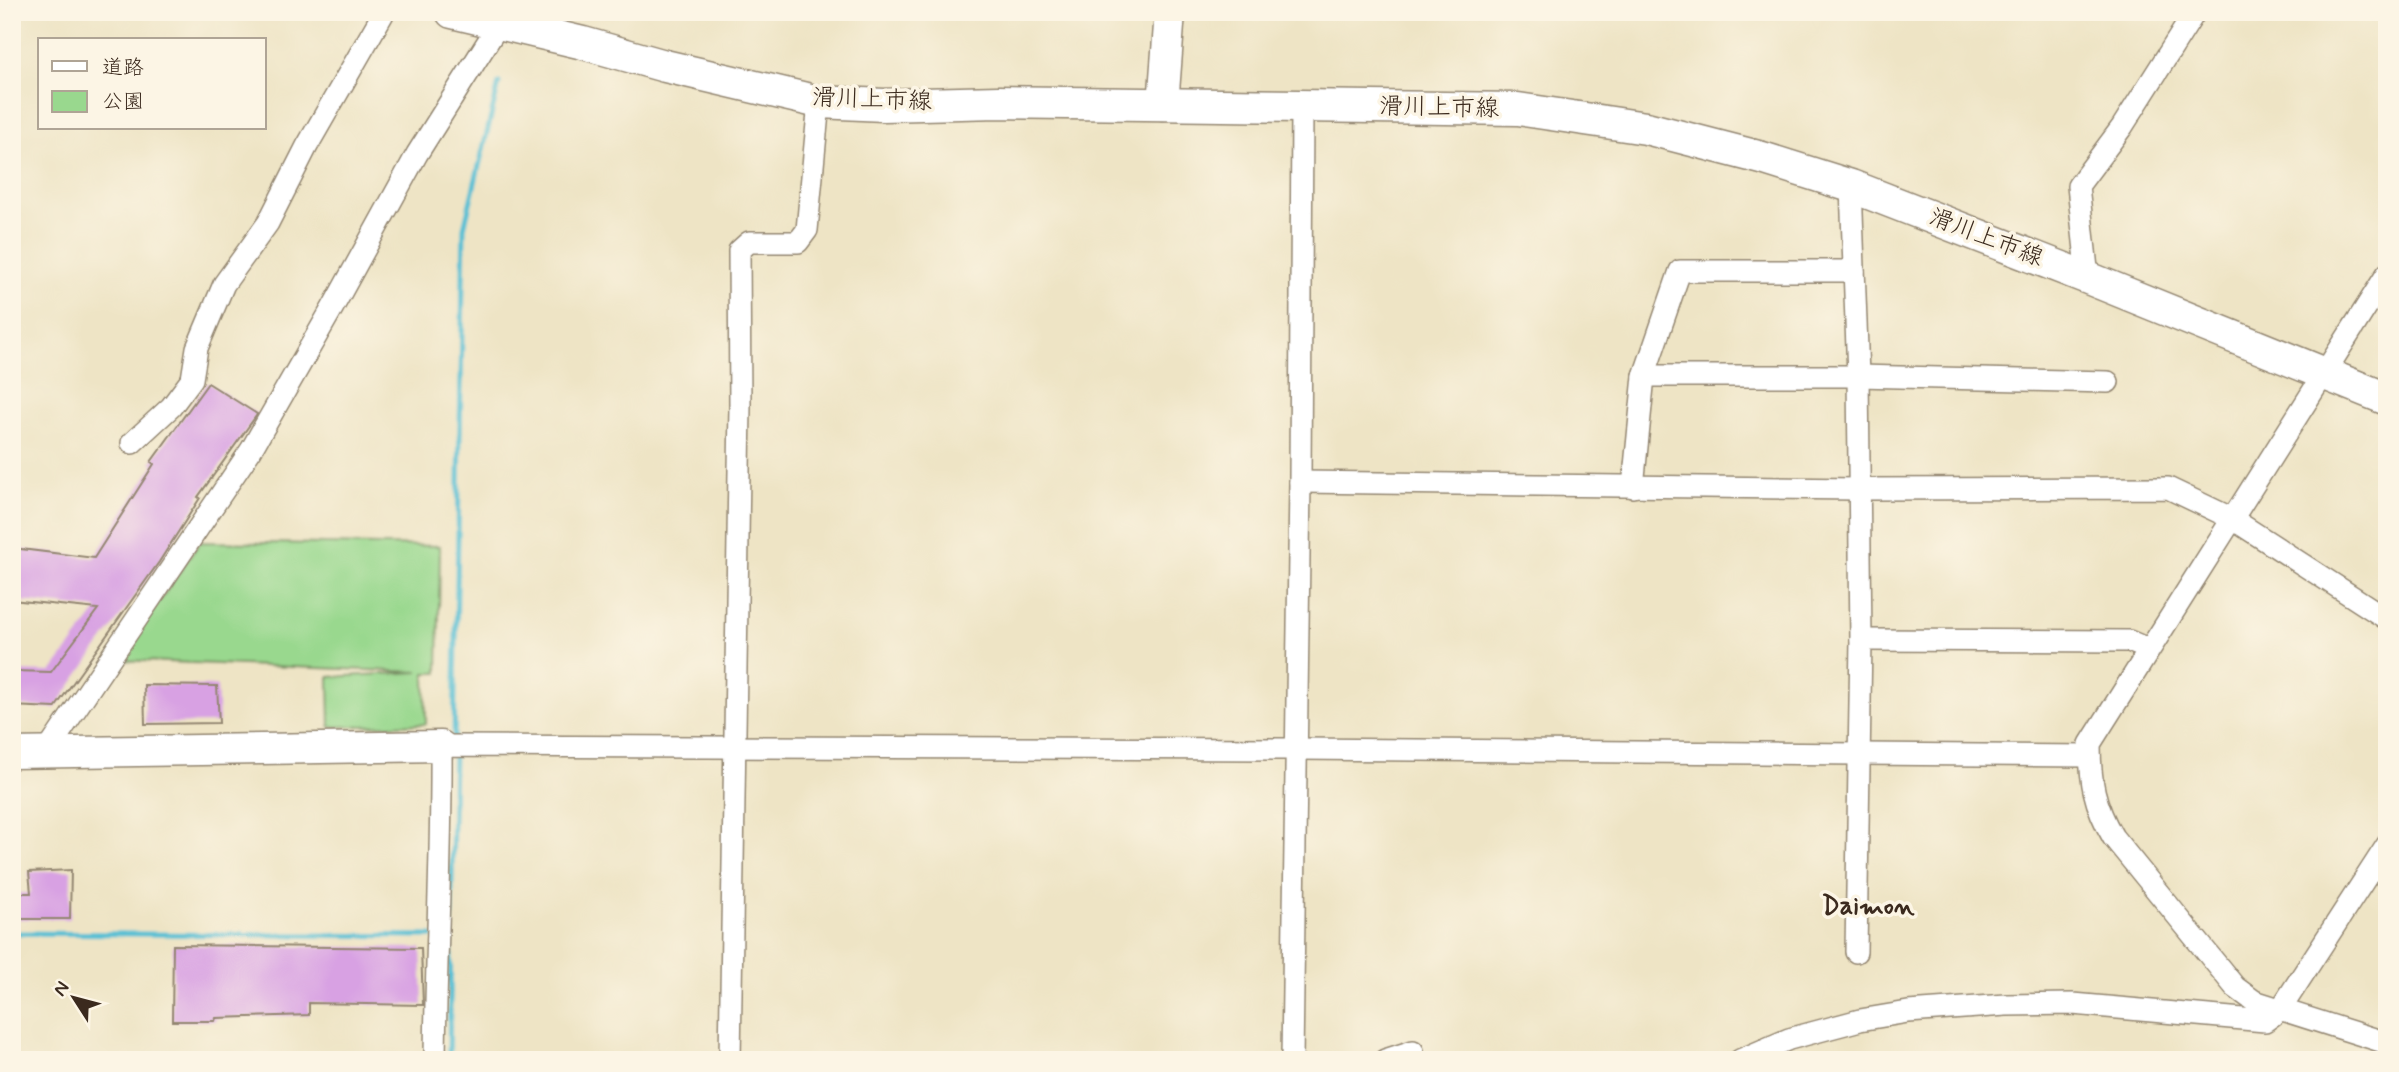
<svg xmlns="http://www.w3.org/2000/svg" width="2399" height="1072" font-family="Mynerve,'Klee One',sans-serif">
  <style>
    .green { fill: #99d88e; stroke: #6a8156; stroke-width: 2 }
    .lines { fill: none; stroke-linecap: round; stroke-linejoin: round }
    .stream { stroke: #57bfd4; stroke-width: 5 }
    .building { fill: #d8a1e3 }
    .street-casing { stroke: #948772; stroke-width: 24 }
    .secondary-casing { stroke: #948772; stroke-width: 33 }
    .primary-casing { stroke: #948772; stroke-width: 35 }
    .street { stroke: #fff; stroke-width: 21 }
    .secondary { stroke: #fff; stroke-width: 30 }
    .primary { stroke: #fff; stroke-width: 32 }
    .labels { text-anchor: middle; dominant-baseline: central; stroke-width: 7; stroke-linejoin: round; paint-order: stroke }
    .street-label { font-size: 24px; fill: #3b2a1e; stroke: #fcf5e5 }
    .neighbourhood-label { font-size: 26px; font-weight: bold; fill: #3b2a1e; stroke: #fcf5e5 }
  </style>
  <rect width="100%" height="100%" fill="#fcf5e5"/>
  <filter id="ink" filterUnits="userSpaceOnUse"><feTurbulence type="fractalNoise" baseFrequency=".0143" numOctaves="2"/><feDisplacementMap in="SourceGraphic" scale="14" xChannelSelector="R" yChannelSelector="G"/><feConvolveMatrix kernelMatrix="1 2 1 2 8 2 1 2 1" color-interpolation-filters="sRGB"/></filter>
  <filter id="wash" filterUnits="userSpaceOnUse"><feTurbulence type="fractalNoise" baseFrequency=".00686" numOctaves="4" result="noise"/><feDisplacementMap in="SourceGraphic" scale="28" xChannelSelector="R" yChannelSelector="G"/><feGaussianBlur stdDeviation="1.57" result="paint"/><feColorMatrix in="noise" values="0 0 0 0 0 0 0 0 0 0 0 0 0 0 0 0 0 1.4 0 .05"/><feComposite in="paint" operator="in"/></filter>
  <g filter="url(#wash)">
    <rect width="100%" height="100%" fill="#eee4c5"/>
    <path class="green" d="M200,542L440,546L438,673H425L426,724L330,727L329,677L419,672L119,660Z"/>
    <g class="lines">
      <g class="stream">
        <path d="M454,740L464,228L499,83"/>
        <path d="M12,933L432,936"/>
        <path d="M449,1060L454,750"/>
      </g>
    </g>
    <g id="blocks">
      <g class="building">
        <path d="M208,383L257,414L256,416L198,497L200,498L159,562L55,708L12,706V671L51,672L98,609L12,600V548L94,558L154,464L151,462Z"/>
        <path d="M144,685L217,686L219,723L145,724Z"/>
        <path d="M71,870L70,919H12V893H31L29,872Z"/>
        <path d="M173,945L421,948L423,1005L309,1003V1015L216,1018L215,1021H172Z"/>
      </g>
    </g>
  </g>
  <g filter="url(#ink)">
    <use href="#blocks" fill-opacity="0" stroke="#948772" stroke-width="2"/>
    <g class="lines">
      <defs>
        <g id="street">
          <path d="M1851,186L1858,376L1861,640L1856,952"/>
          <path d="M2387,274L2090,744C2090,780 2094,805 2113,837L2235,987L2254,1001L2387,1043"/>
          <path d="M2088,278L2078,186L2122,127L2195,12"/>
          <path d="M1644,376H1858L2108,382"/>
          <path d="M132,443L171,407L192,379L197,348L224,284L268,223L307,146L384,12"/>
          <path d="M1300,482L1858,489L2168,488L2231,518L2387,619"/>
          <path d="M1633,487L1644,376L1680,271H1854"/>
          <path d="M1861,640L2129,641L2148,649"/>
          <path d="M46,753L251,450L333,307L417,154L499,24"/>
          <path d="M435,1060C436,955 442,850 441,746L1297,749L2090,756"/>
          <path d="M730,1060L740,406L739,251L749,242H798L807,230L819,102"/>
          <path d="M1292,1060L1300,482L1302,106"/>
          <path d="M1385,1060L1413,1051"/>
          <path d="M1740,1060L1789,1039L1860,1020L1908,1012L2006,1005L2073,1004L2265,1021L2280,1010L2387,845"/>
        </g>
        <g id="secondary">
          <path d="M1163,105L1170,12"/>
          <path d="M12,753L441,746"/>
        </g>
        <path id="primary" d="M452,12L583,43L665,66L819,102L884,105L998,102L1518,109L1646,128L1762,158L1851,186L2088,278L2387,399"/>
      </defs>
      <use href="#street" class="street-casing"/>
      <use href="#secondary" class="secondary-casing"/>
      <use href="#primary" class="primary-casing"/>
      <use href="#street" class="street"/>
      <use href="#secondary" class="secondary"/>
      <use href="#primary" class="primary"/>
    </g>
  </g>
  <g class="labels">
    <g class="street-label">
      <text transform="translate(872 100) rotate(2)">滑川上市線</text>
      <text transform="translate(1439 108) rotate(1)">滑川上市線</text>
      <text transform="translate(1986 238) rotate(21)">滑川上市線</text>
    </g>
    <g class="neighbourhood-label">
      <text x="1868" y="907">Daimon</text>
    </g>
  </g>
  <rect width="2399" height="1072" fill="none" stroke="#fcf5e5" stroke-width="42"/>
  <rect x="38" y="38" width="228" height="91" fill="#fcf5e5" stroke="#afa495" stroke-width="2"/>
  <rect x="52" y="61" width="35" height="10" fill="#ffffff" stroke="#afa495" stroke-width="2"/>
  <text x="102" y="74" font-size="21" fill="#3b2a1e">道路</text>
  <rect x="52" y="91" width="35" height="21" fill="#99d88e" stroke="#afa495" stroke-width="2"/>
  <text x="102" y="108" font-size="21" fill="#3b2a1e">公園</text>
  <g transform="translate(74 998) rotate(306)" stroke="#fcf5e5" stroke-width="5" paint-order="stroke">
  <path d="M0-5L12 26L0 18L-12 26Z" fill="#3b2a1e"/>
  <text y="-10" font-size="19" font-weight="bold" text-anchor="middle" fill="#3b2a1e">N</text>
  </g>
</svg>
